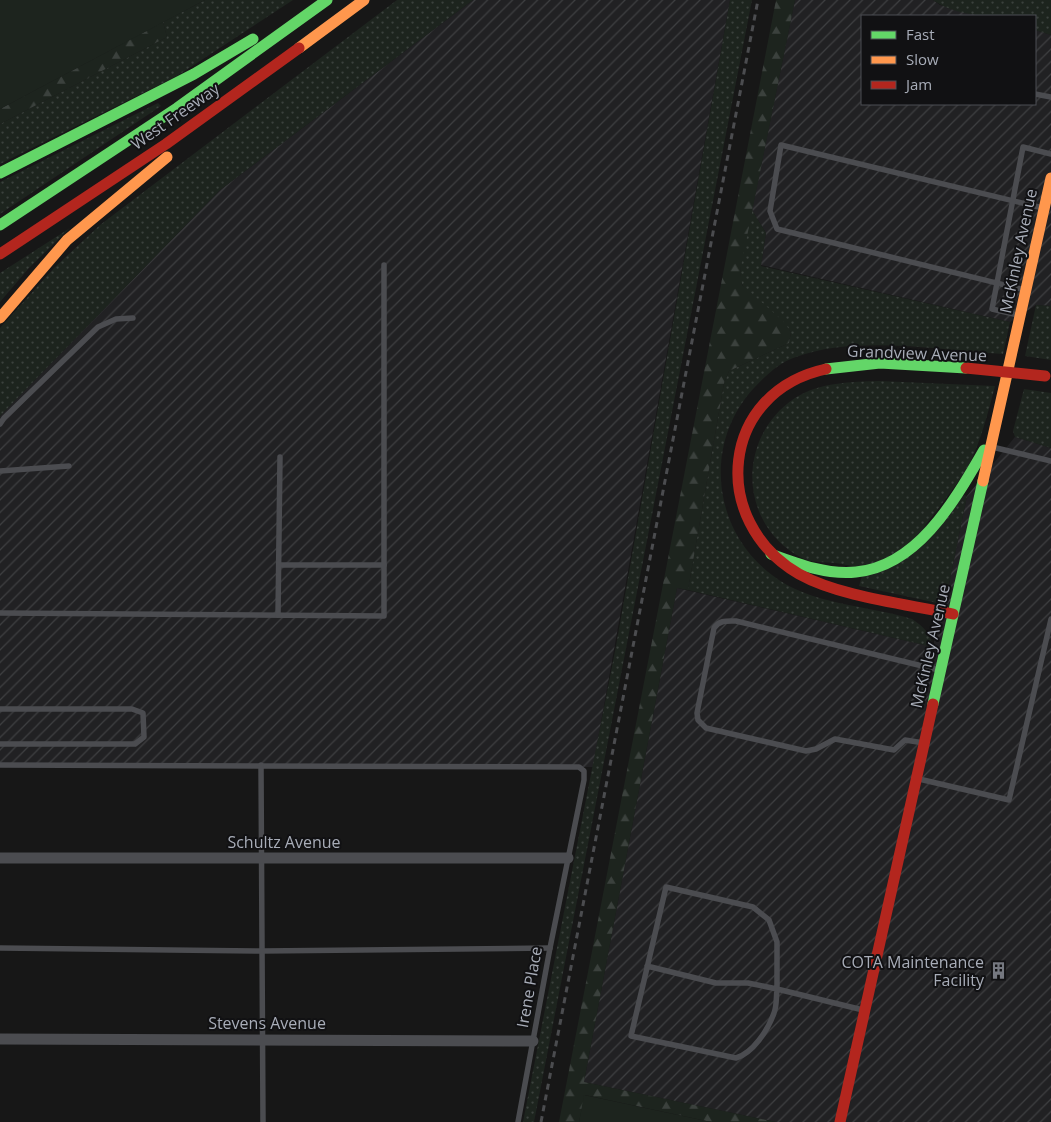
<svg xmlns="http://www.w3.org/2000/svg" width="1051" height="1122" font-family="'Open Sans',sans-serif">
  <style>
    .industrial { fill: url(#industrial-furrows) }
    .grass { fill: url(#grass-dots) }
    .forest { fill: url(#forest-firs) }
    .park { fill: #1d241e }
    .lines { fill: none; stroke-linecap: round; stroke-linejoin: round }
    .lane { stroke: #4b4c50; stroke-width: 5.5 }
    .street { stroke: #4b4c50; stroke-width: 11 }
    .fast { stroke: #63d668; stroke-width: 11 }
    .slow { stroke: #ff974d; stroke-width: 11 }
    .jam { stroke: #b3261e; stroke-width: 11 }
    .rail { stroke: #4b4c4f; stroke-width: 3; stroke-dasharray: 6 5; stroke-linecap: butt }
    .jam-bridge { stroke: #b3261e; stroke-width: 11 }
    .labels { text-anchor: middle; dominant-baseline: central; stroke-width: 4; stroke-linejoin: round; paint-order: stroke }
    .street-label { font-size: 16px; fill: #a8adb8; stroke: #111113 }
    .poi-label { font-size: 16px; fill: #a8adb8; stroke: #111113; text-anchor: end }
  </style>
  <defs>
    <pattern id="industrial-furrows" width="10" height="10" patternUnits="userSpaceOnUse" patternTransform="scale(1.25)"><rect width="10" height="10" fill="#212123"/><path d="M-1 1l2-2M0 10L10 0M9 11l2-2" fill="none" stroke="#3e3f41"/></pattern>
    <pattern id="grass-dots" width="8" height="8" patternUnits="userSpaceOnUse" patternTransform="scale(1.25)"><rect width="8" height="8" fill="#1d241e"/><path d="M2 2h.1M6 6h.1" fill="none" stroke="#3b413d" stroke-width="1.8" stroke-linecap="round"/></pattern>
    <pattern id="forest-firs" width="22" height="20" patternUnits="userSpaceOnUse" patternTransform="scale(1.25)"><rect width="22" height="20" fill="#1d241e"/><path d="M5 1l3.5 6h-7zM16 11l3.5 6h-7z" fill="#3b413d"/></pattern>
  </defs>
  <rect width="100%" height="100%" fill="#171717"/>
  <g class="industrial">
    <path d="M473,0H730L593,767L0,764V416L220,190Z"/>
    <path d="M795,0H933L940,5L983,16H862V104H1035V30L1051,35V306L1036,305L1010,322L761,265L766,233L752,210Z"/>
    <path d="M1015,437L1051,448V1122H776L584,1082L677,588L933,647L946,599L967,496Z"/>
  </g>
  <g class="grass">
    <path d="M205,0H293L177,76L0,164V124L167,37L163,22Z"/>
    <path d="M397,0H473L220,190L0,416V328L54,268L100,225Z"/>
    <path d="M730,0H752L534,1122H523L616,646Z"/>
    <path d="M933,0H1051V35L1035,30V16C1002,16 961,20 933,0Z"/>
    <path d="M158,103L161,106L0,214V182Z"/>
    <path d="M752,210L766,233L761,266L1010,322L1003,354C940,350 855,335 796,357C780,362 765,376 754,388C703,443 712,530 772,575C810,605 867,605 912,619C924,627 930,633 933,647L688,590L724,383L729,371L789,343L791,332C777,314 754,301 743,286C734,273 749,225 752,210Z"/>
    <path d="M70,228L29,268L0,302V273Z"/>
    <path d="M1036,305L1051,306V360L1025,356Z"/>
    <path d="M879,381L995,386C988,413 981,440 969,465C965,475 914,541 907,546C899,552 875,564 866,566C857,568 844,564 836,563C826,562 811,563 802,558C738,525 736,437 795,398C820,382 851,382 879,381Z"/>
    <path d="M1024,389L1051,393V448L1015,437L1013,431Z"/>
    <path d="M964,495L967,496L946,599L942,604L859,586L862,576Z"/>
  </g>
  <g class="forest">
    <path d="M776,0H795L740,271L742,285L783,321L791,332L789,343L729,371L724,383L688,590L677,588L584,1082L776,1122H711L585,1095L579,1122H559Z"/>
    <path d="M163,22L167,37L0,124V109Z"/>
  </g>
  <g class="park">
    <path d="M0,0H205L0,109Z"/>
    <path d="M584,1095L711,1122H579Z"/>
  </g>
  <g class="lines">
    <g class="lane">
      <path d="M1035,94L1051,97"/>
      <path d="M1025,290L777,229L770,211L781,145L1043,208"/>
      <path d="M1018,315L992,309L1023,147L1051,154"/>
      <path d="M0,424L4,418L98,327L116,319L133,318"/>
      <path d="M992,447L1051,461"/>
      <path d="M0,471L69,466"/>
      <path d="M279,565H384"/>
      <path d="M0,613L384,616V265"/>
      <path d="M278,615L280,457"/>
      <path d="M0,709H132L143,713L144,737L135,744H0"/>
      <path d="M924,743L905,740L894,750L835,739L816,749L806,751L706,728L698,720L697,713L714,628C720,620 726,621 736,621L939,670"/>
      <path d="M0,765L579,767L584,771V780L550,948L518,1122"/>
      <path d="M261,765L263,1122"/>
      <path d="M919,779L1009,800L1051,619"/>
      <path d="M0,948L262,951L550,948"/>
      <path d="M647,966L716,983H748L777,989C776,997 777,1006 774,1013C768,1030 753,1053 736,1058L631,1036L666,887L753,907L769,920L777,942V989L863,1010"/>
    </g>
    <g class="street">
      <path d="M0,858H568"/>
      <path d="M0,1039L533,1041"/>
    </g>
    <g class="fast">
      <path d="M0,173L194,74L253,39"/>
      <path d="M0,225L177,108L327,0"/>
      <path d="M826,369L880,363L966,368"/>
      <path d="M771,554C798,564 827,575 856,572C919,566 956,498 984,450"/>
      <path d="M933,704L983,481"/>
    </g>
    <g class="slow">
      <path d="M299,48L364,0"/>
      <path d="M0,318L67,240L167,157"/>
      <path d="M983,481L1051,178"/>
    </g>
    <g class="jam">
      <path d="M0,254L166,144L299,48"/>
      <path d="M826,369C720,392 708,521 799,574C840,597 907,604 953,614"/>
      <path d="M840,1122L933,704"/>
    </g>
    <path class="rail" d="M541,1122L758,0"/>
    <path class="jam-bridge" d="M966,368L1045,376"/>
  </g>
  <defs>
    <symbol id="building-bare" viewBox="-9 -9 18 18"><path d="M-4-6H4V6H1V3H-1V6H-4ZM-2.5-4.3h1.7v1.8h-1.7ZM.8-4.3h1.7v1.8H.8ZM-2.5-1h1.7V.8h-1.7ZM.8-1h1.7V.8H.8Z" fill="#757880" stroke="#111113" stroke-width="2.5" paint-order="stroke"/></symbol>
  </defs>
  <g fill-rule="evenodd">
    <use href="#building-bare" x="986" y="958" width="25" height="25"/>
  </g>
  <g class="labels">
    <g class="street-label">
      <text transform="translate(175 116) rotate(-35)">West Freeway</text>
      <text transform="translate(1018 251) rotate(-78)">McKinley Avenue</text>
      <text transform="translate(917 353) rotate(2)">Grandview Avenue</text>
      <text transform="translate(930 646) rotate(-77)">McKinley Avenue</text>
      <text x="284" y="842">Schultz Avenue</text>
      <text transform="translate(529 987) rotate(-80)">Irene Place</text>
      <text x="267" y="1023">Stevens Avenue</text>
    </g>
    <g class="poi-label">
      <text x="984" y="962">COTA Maintenance<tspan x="984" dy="18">Facility</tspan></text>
    </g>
  </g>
  <rect x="861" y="15" width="175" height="90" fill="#111113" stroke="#4d4f55"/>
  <rect x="871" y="31" width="25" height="8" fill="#63d668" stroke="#4d4f55"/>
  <text x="906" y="40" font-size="15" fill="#a8adb8">Fast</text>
  <rect x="871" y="56" width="25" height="8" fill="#ff974d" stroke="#4d4f55"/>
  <text x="906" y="65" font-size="15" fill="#a8adb8">Slow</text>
  <rect x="871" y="81" width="25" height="8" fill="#b3261e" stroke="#4d4f55"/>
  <text x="906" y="90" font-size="15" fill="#a8adb8">Jam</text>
</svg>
